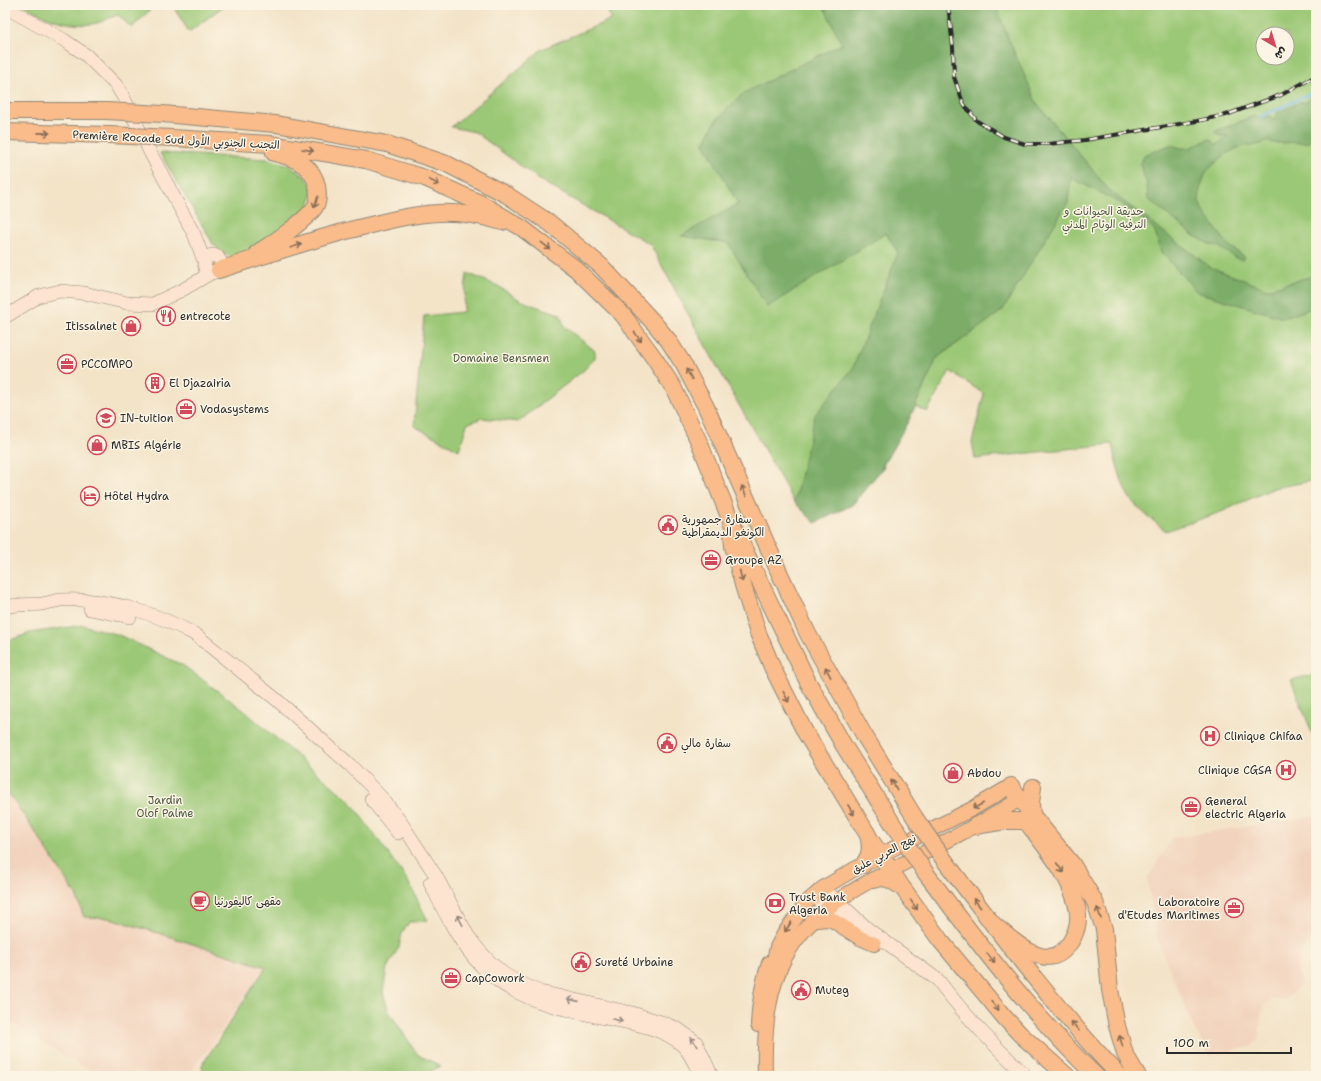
<svg xmlns="http://www.w3.org/2000/svg" width="1321" height="1081" font-family="'Shantell Sans','Playpen Sans Arabic',sans-serif">
  <style>
    .built { fill: #f2d4be }
    .green { fill: #9bc876; stroke: #637a50; fill-rule: evenodd }
    .forest { fill: #7cac67; stroke: #546c49 }
    .lines { fill: none; stroke-linecap: round; stroke-linejoin: round }
    .stream { stroke: #6fb4e5; stroke-width: 2.5 }
    .secondary-casing { stroke: #8f8779; stroke-width: 14 }
    .primary-casing { stroke: #8f8779; stroke-width: 16 }
    .highway-casing { stroke: #8f8779; stroke-width: 18 }
    .secondary { stroke: #fde4d0; stroke-width: 13 }
    .primary { stroke: #f9bc8a; stroke-width: 14 }
    .highway { stroke: #f9bc8a; stroke-width: 16 }
    .rail-casing { stroke: #2b2b2b; stroke-width: 4 }
    .rail { stroke: #fcf5e5; stroke-width: 2.5; stroke-dasharray: 8; stroke-linecap: butt }
    .highway-bridge-casing { stroke: #8f8779; stroke-width: 18; stroke-linecap: butt }
    .highway-bridge { stroke: #f9bc8a; stroke-width: 16 }
    .oneway { stroke: #886c56 }
    .oneway2 { stroke: #94887e }
    .labels { text-anchor: middle; dominant-baseline: central; stroke-width: 3; stroke-linejoin: round; paint-order: stroke }
    .street-label { font-size: 11px; fill: #2b2b2b; stroke: #fcf5e5 }
    .park-label { font-size: 11px; fill: #4d5a42; stroke: #fcf5e5 }
    .poi-label { font-size: 11px; fill: #2b2b2b; stroke: #fcf5e5; text-anchor: start }
  </style>
  <rect width="100%" height="100%" fill="#fcf5e5"/>
  <filter id="ink" filterUnits="userSpaceOnUse"><feTurbulence type="fractalNoise" baseFrequency=".025" numOctaves="2"/><feDisplacementMap in="SourceGraphic" scale="8" xChannelSelector="R" yChannelSelector="G"/><feConvolveMatrix kernelMatrix="1 2 1 2 8 2 1 2 1" color-interpolation-filters="sRGB"/></filter>
  <filter id="wash" filterUnits="userSpaceOnUse"><feTurbulence type="fractalNoise" baseFrequency=".012" numOctaves="4" result="noise"/><feDisplacementMap in="SourceGraphic" scale="16" xChannelSelector="R" yChannelSelector="G"/><feGaussianBlur stdDeviation="0.9" result="paint"/><feColorMatrix in="noise" values="0 0 0 0 0 0 0 0 0 0 0 0 0 0 0 0 0 1.4 0 .05"/><feComposite in="paint" operator="in"/></filter>
  <g filter="url(#wash)">
    <rect width="100%" height="100%" fill="#f3e3c7"/>
    <g class="built">
      <path d="M5,789L26,818L76,895L84,917L110,918L264,967L209,1049L195,1064L191,1076H101L77,1064L17,1026L8,1022L5,1018Z"/>
      <path d="M1316,816V936L1302,949L1297,960V971L1301,984L1287,998L1282,1000H1273L1266,1003L1262,1012L1258,1040L1250,1047L1209,1056L1193,1026L1158,941L1147,879L1172,838Z"/>
    </g>
    <g class="green">
      <path d="M24,5H157L153,7L132,28L118,15C111,17 104,21 97,23C75,29 42,18 24,5Z"/>
      <path d="M172,5H225L189,32Z"/>
      <path d="M603,5H1316V480L1274,488L1221,512L1166,531C1154,521 1141,512 1131,500C1121,486 1116,461 1112,444L975,459L972,442L984,394L950,371L927,412L915,406L882,467L884,466L852,505L815,523L794,502L705,345L650,244L541,181L475,132L451,127L542,49L612,19ZM1263,34H1287V58H1263Z"/>
      <path d="M160,153L268,159L289,165L304,176L310,183L313,192L308,210L245,256C227,258 225,256 213,244Z"/>
      <path d="M467,273L498,286L518,299L532,305L560,314L564,326L595,351V358L584,370L518,422L482,418L467,424L459,450L414,426L424,316L463,312Z"/>
      <path d="M83,625L119,635L184,666L242,709L350,801L408,881L428,921L409,922L402,933L399,947L387,968L383,992L389,1012L418,1055L441,1066L423,1075L424,1076H204L202,1065L266,967L110,918L84,917L76,895L26,818L5,789V642L30,633Z"/>
      <path d="M1316,674V743L1291,680Z"/>
    </g>
    <g class="forest">
      <path d="M823,5H996L1009,40L1036,102L1111,192L1210,267L1267,289L1316,275V307L1283,318L1197,292L1161,252L1154,229L1120,203L1071,178L1068,202L1002,311L937,358L909,420L882,467L884,466L852,505L815,523L794,502L815,415L853,368L898,253L886,233L767,307L728,243L681,236L738,204L704,143L716,120L744,93L842,44Z"/>
      <path d="M1316,95V139H1314L1311,142L1275,143L1266,141L1261,144L1237,148L1226,154L1213,165L1206,172L1200,189L1199,202L1203,211L1228,245L1245,257L1243,260L1236,258L1218,246L1209,244L1193,235L1148,199L1147,184L1144,177L1141,163L1144,155L1170,145L1182,148H1190L1209,139L1212,140L1215,144H1218L1228,136H1220L1215,132L1216,131L1254,116L1260,117L1263,119L1269,116L1275,119L1278,112L1300,102H1307L1312,96Z"/>
    </g>
    <g class="lines">
      <g class="stream">
        <path d="M1093,5H1099"/>
        <path d="M1260,117L1316,91"/>
      </g>
    </g>
  </g>
  <g filter="url(#ink)">
    <g class="lines">
      <defs>
        <g id="secondary">
          <path d="M5,7L64,40L86,55L116,85L123,96L152,156L194,234L204,261L205,269C212,276 221,272 221,262L217,256C211,254 207,256 204,261"/>
          <path d="M5,317L39,296L60,291L84,293L127,303L153,304L184,289L211,273"/>
          <path d="M5,607C17,604 29,605 42,604C48,603 54,601 60,600C107,597 156,613 196,635L277,700L350,765L382,798L400,821L436,876L468,936L478,949L491,963L504,974L518,982L540,992L632,1013L664,1023L678,1029L696,1042L712,1076"/>
          <path d="M90,609L130,617"/>
          <path d="M371,799L398,833"/>
          <path d="M430,883C436,894 441,906 448,918C461,943 479,969 504,985C534,1004 571,1011 605,1018C630,1023 662,1027 682,1045C691,1053 695,1066 701,1076"/>
          <path d="M823,888L869,930L938,980C964,1015 994,1045 1026,1076"/>
          <path d="M813,896L850,926"/>
        </g>
        <g id="primary">
          <path d="M811,921L825,919L832,920L860,938L874,944"/>
          <path d="M771,974L777,947L784,934L806,903L823,888L853,870L898,846L972,809L1011,786"/>
          <path d="M758,1025C759,1004 762,983 769,963"/>
          <path d="M765,1076C764,1039 766,1000 781,966C806,908 868,882 920,855C954,837 989,820 1021,798"/>
        </g>
        <g id="highway">
          <path d="M5,111H106"/>
          <path d="M163,114L276,124L387,144L447,164L507,195L551,224L601,266L654,323L668,340L684,365L706,407L779,572L808,634L864,735L915,818"/>
          <path d="M5,132L109,135"/>
          <path d="M172,138L270,144L366,160L425,178L482,204L522,228L576,269L623,315L654,358L673,387L700,444L732,524L808,682L844,746L896,829"/>
          <path d="M257,253C270,245 310,218 316,205C319,199 318,192 317,186C313,165 293,157 274,153"/>
          <path d="M219,270C266,255 313,239 362,227C387,221 413,214 439,213C461,212 482,216 502,222"/>
          <path d="M732,534L733,546L743,585L758,633L773,669L805,732L868,835C871,847 871,855 863,865"/>
          <path d="M1011,786L1032,815L1072,864L1095,902L1104,929L1110,990L1117,1026L1125,1054L1138,1076"/>
          <path d="M1032,815L1031,803L1033,787"/>
          <path d="M975,826L1006,821H1026C1045,847 1068,872 1076,903C1080,916 1078,930 1071,941C1049,978 1014,941 993,924"/>
          <path d="M870,839L900,884"/>
          <path d="M945,861C1001,935 1056,1010 1120,1076"/>
          <path d="M925,872C978,943 1032,1015 1096,1076"/>
          <path d="M873,880L882,878L888,879L902,887L940,940L1005,1018L1021,1035L1067,1076"/>
        </g>
      </defs>
      <use href="#secondary" class="secondary-casing"/>
      <use href="#primary" class="primary-casing"/>
      <use href="#highway" class="highway-casing"/>
      <use href="#secondary" class="secondary"/>
      <use href="#primary" class="primary"/>
      <use href="#highway" class="highway"/>
      <defs>
        <path id="rail" d="M948,5L953,47L954,77L963,103L977,121L1004,137L1025,144H1048L1085,140L1197,121L1226,115L1281,95L1316,76"/>
      </defs>
      <use href="#rail" class="rail-casing"/>
      <use href="#rail" class="rail"/>
      <defs>
        <g id="highway-bridge">
          <path d="M106,111L163,114"/>
          <path d="M109,135L172,138"/>
          <path d="M915,818L945,861"/>
          <path d="M896,829L925,872"/>
        </g>
      </defs>
      <use href="#highway-bridge" class="highway-bridge-casing"/>
      <use href="#highway-bridge" class="highway-bridge"/>
    </g>
    <defs><path id="oneway-shaft" d="M-6 0H5M1.5-3L5.5 0L1.5 3" fill="none" stroke-width="1.6" stroke-linecap="round" stroke-linejoin="round"/></defs>
    <g class="oneway">
      <use href="#oneway-shaft" transform="translate(44 133) rotate(1)"/>
      <use href="#oneway-shaft" transform="translate(308 150) rotate(10)"/>
      <use href="#oneway-shaft" transform="translate(434 182) rotate(25)"/>
      <use href="#oneway-shaft" transform="translate(316 202) rotate(109)"/>
      <use href="#oneway-shaft" transform="translate(296 246) rotate(-17)"/>
      <use href="#oneway-shaft" transform="translate(546 246) rotate(38)"/>
      <use href="#oneway-shaft" transform="translate(638 337) rotate(54)"/>
      <use href="#oneway-shaft" transform="translate(689 374) rotate(-119)"/>
      <use href="#oneway-shaft" transform="translate(744 491) rotate(-114)"/>
      <use href="#oneway-shaft" transform="translate(741 576) rotate(76)"/>
      <use href="#oneway-shaft" transform="translate(828 672) rotate(-118)"/>
      <use href="#oneway-shaft" transform="translate(786 697) rotate(63)"/>
      <use href="#oneway-shaft" transform="translate(894 785) rotate(-122)"/>
      <use href="#oneway-shaft" transform="translate(978 806) rotate(152)"/>
      <use href="#oneway-shaft" transform="translate(851 810) rotate(59)"/>
      <use href="#oneway-shaft" transform="translate(1060 868) rotate(56)"/>
      <use href="#oneway-shaft" transform="translate(977 903) rotate(-128)"/>
      <use href="#oneway-shaft" transform="translate(914 905) rotate(55)"/>
      <use href="#oneway-shaft" transform="translate(1099 913) rotate(-109)"/>
      <use href="#oneway-shaft" transform="translate(788 927) rotate(123)"/>
      <use href="#oneway-shaft" transform="translate(991 958) rotate(51)"/>
      <use href="#oneway-shaft" transform="translate(995 1006) rotate(49)"/>
      <use href="#oneway-shaft" transform="translate(1075 1026) rotate(-131)"/>
      <use href="#oneway-shaft" transform="translate(1121 1041) rotate(-107)"/>
    </g>
    <g class="oneway2">
      <use href="#oneway-shaft" transform="translate(460 920) rotate(-118)"/>
      <use href="#oneway-shaft" transform="translate(573 1000) rotate(-167)"/>
      <use href="#oneway-shaft" transform="translate(617 1020) rotate(12)"/>
      <use href="#oneway-shaft" transform="translate(694 1042) rotate(-130)"/>
    </g>
  </g>
  <defs>
    <symbol id="restaurant-ring" viewBox="-11 -11 22 22"><circle r="9.5" fill="#fcf5e5" stroke="#d1495b" stroke-width="1.5"/><path d="M-5-6h1v4h1v-4h1v4h1v-4h1v5L-1.5 .5V6h-2V.5L-5-1ZM5-6V6H3V1.5H1.5Q1.5-4 5-6Z" fill="#d1495b"/></symbol>
    <symbol id="shop-ring" viewBox="-11 -11 22 22"><circle r="9.5" fill="#fcf5e5" stroke="#d1495b" stroke-width="1.5"/><path d="M-5-2.5h2.3a2.7 3.5 0 0 1 5.4 0H5L5.5 6h-11ZM-1.5-2.5h3a1.5 2.3 0 0 0-3 0Z" fill="#d1495b"/></symbol>
    <symbol id="office-ring" viewBox="-11 -11 22 22"><circle r="9.5" fill="#fcf5e5" stroke="#d1495b" stroke-width="1.5"/><path d="M-6-3h4V-5.5h4V-3h4V5H-6ZM-1-4.5V-3h2v-1.5ZM-6 0V1H6V0Z" fill="#d1495b"/></symbol>
    <symbol id="building-ring" viewBox="-11 -11 22 22"><circle r="9.5" fill="#fcf5e5" stroke="#d1495b" stroke-width="1.5"/><path d="M-4-6H4V6H1V3H-1V6H-4ZM-2.5-4.3h1.7v1.8h-1.7ZM.8-4.3h1.7v1.8H.8ZM-2.5-1h1.7V.8h-1.7ZM.8-1h1.7V.8H.8Z" fill="#d1495b"/></symbol>
    <symbol id="school-ring" viewBox="-11 -11 22 22"><circle r="9.5" fill="#fcf5e5" stroke="#d1495b" stroke-width="1.5"/><path d="M0-5L7-2L0 1L-7-2ZM-4 1L0 2.5L4 1V4Q0 6-4 4Z" fill="#d1495b"/></symbol>
    <symbol id="hotel-ring" viewBox="-11 -11 22 22"><circle r="9.5" fill="#fcf5e5" stroke="#d1495b" stroke-width="1.5"/><path d="M-6-4.5h1.5V1H6V5H4.5V3h-9V5H-6ZM-4 0a1.8 1.8 0 1 1 3.6 0ZM.5 0V-2.5h3Q6-2.5 6 0Z" fill="#d1495b"/></symbol>
    <symbol id="civic-ring" viewBox="-11 -11 22 22"><circle r="9.5" fill="#fcf5e5" stroke="#d1495b" stroke-width="1.5"/><path d="M-.6-6.5H3V-4.5H.6V-3L4-1V1h2V6H-6V1h2V-1L-.6-3ZM-1.2 2.5V6h2.4V2.5Z" fill="#d1495b"/></symbol>
    <symbol id="hospital-ring" viewBox="-11 -11 22 22"><circle r="9.5" fill="#fcf5e5" stroke="#d1495b" stroke-width="1.5"/><path d="M-5-5h3v3.5h4V-5h3V5h-3V1.5h-4V5h-3Z" fill="#d1495b"/></symbol>
    <symbol id="cafe-ring" viewBox="-11 -11 22 22"><circle r="9.5" fill="#fcf5e5" stroke="#d1495b" stroke-width="1.5"/><path d="M-5.5-4.5H6V0H3Q3 3.5 0 3.5H-2.5Q-5.5 3.5-5.5 0ZM3-3.2v2h1.7v-2ZM-6 4.5H4V6H-6Z" fill="#d1495b"/></symbol>
    <symbol id="bank-ring" viewBox="-11 -11 22 22"><circle r="9.5" fill="#fcf5e5" stroke="#d1495b" stroke-width="1.5"/><path d="M-6-4H6V4H-6ZM0-2.3a2.3 2.3 0 1 0 0 4.6a2.3 2.3 0 1 0 0-4.6Z" fill="#d1495b"/></symbol>
  </defs>
  <g fill-rule="evenodd">
    <use href="#restaurant-ring" x="155" y="305" width="22" height="22"/>
    <use href="#shop-ring" x="120" y="315" width="22" height="22"/>
    <use href="#office-ring" x="56" y="353" width="22" height="22"/>
    <use href="#building-ring" x="144" y="372" width="22" height="22"/>
    <use href="#office-ring" x="175" y="398" width="22" height="22"/>
    <use href="#school-ring" x="95" y="407" width="22" height="22"/>
    <use href="#shop-ring" x="86" y="434" width="22" height="22"/>
    <use href="#hotel-ring" x="79" y="485" width="22" height="22"/>
    <use href="#civic-ring" x="657" y="514" width="22" height="22"/>
    <use href="#office-ring" x="700" y="549" width="22" height="22"/>
    <use href="#hospital-ring" x="1199" y="725" width="22" height="22"/>
    <use href="#civic-ring" x="656" y="732" width="22" height="22"/>
    <use href="#hospital-ring" x="1275" y="759" width="22" height="22"/>
    <use href="#shop-ring" x="942" y="762" width="22" height="22"/>
    <use href="#office-ring" x="1180" y="796" width="22" height="22"/>
    <use href="#cafe-ring" x="189" y="890" width="22" height="22"/>
    <use href="#bank-ring" x="764" y="892" width="22" height="22"/>
    <use href="#office-ring" x="1223" y="897" width="22" height="22"/>
    <use href="#civic-ring" x="570" y="951" width="22" height="22"/>
    <use href="#office-ring" x="440" y="967" width="22" height="22"/>
    <use href="#civic-ring" x="790" y="979" width="22" height="22"/>
  </g>
  <g class="labels">
    <g class="street-label">
      <text transform="translate(176 140) rotate(3)">Première Rocade Sud التجنب الجنوبي الأول</text>
      <text transform="translate(884 854) rotate(-28)">نهج العربي عليق</text>
    </g>
    <g class="park-label">
      <text x="1104" y="211">حديقة الحيوانات و<tspan x="1104" dy="13">الترفيه الوئام المدني</tspan></text>
      <text x="501" y="358">Domaine Bensmen</text>
      <text x="165" y="800">Jardin<tspan x="165" dy="13">Olof Palme</tspan></text>
    </g>
    <g class="poi-label">
      <text x="180" y="316">entrecote</text>
      <text x="117" y="326" text-anchor="end">Itissalnet</text>
      <text x="81" y="364">PCCOMPO</text>
      <text x="169" y="383">El Djazairia</text>
      <text x="200" y="409">Vodasystems</text>
      <text x="120" y="418">IN-tuition</text>
      <text x="111" y="445">MBIS Algérie</text>
      <text x="104" y="496">Hôtel Hydra</text>
      <text x="682" y="519">سفارة جمهورية<tspan x="682" dy="13">الكونغو الديمقراطية</tspan></text>
      <text x="725" y="560">Groupe AZ</text>
      <text x="1224" y="736">Clinique Chifaa</text>
      <text x="681" y="743">سفارة مالي</text>
      <text x="1272" y="770" text-anchor="end">Clinique CGSA</text>
      <text x="967" y="773">Abdou</text>
      <text x="1205" y="801">General<tspan x="1205" dy="13">electric Algeria</tspan></text>
      <text x="789" y="897">Trust Bank<tspan x="789" dy="13">Algeria</tspan></text>
      <text x="214" y="901">مقهى كاليفورنيا</text>
      <text x="1220" y="902" text-anchor="end">Laboratoire<tspan x="1220" dy="13">d'Etudes Maritimes</tspan></text>
      <text x="595" y="962">Sureté Urbaine</text>
      <text x="465" y="978">CapCowork</text>
      <text x="815" y="990">Muteg</text>
    </g>
  </g>
  <rect width="1321" height="1081" fill="none" stroke="#fcf5e5" stroke-width="20"/>
  <g transform="translate(1275 46) rotate(142)"><circle r="19" fill="#fcf5e5" stroke="#a8a49b"/>
  <path d="M0-3L7 15L0 10L-7 15Z" fill="#d1495b"/>
  <text y="-6" font-size="11" font-weight="bold" text-anchor="middle" fill="#2b2b2b">ش</text>
  </g>
  <path d="M1167 1047v6h124v-6" fill="none" stroke="#2b2b2b" stroke-width="2"/>
  <text x="1173" y="1047" font-size="12" fill="#2b2b2b" stroke="#fcf5e5" stroke-width="3" paint-order="stroke">100 m</text>
</svg>
